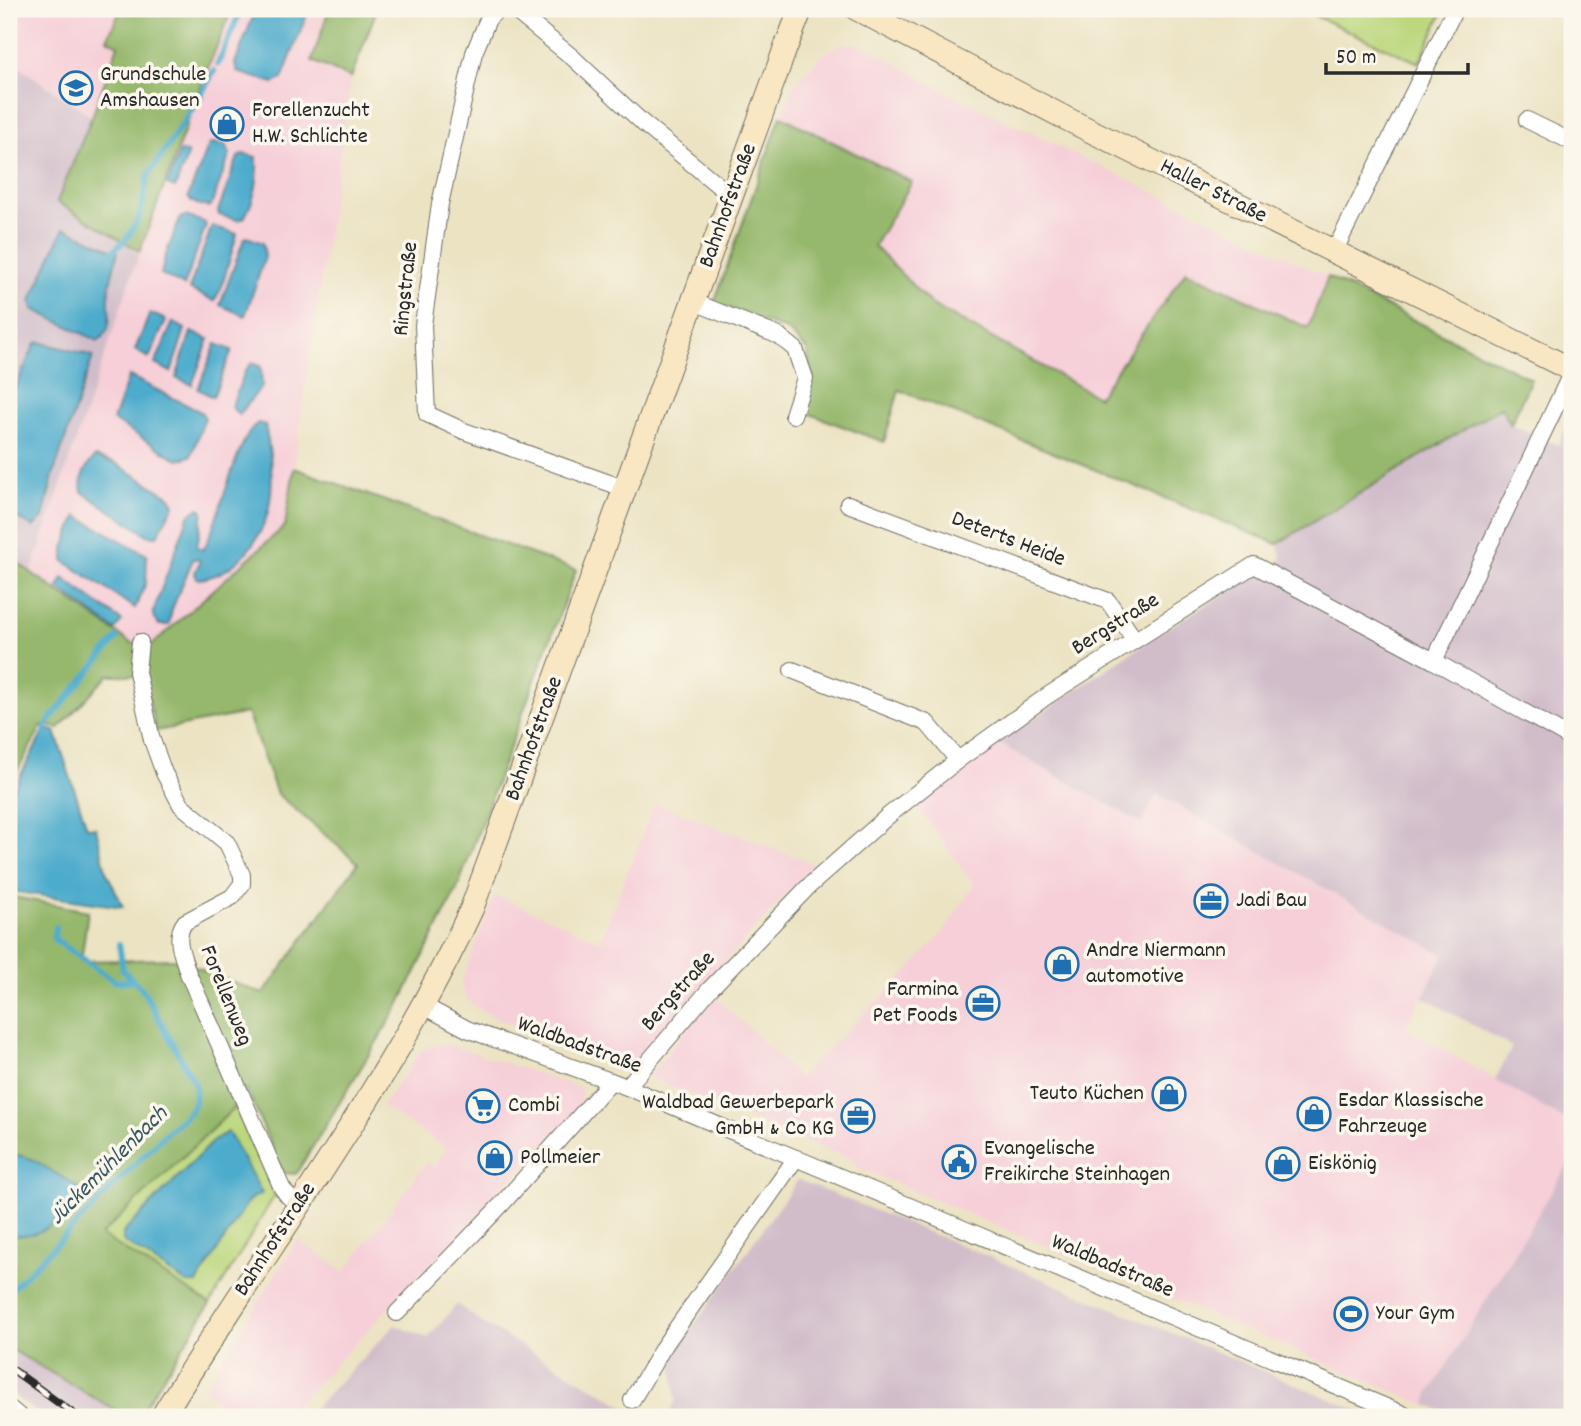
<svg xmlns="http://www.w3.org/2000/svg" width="1581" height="1426" font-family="Dekko,sans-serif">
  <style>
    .built { fill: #f6cfd8 }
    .industrial { fill: #d1bdca }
    .green { fill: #bcd77d; stroke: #748154; stroke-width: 2 }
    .forest { fill: #95b86c; stroke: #60724c; stroke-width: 2 }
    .water { fill: #4daccc; stroke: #3c6c7c; stroke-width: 2 }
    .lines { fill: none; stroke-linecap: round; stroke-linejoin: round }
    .stream { stroke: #4daccc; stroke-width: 6 }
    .street-casing { stroke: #6e6b60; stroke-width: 18 }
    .secondary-casing { stroke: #6e6b60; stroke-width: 25 }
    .street { stroke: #fff; stroke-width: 16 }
    .secondary { stroke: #f9e7c3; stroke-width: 23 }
    .rail-casing { stroke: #2b2b2b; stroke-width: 8 }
    .rail { stroke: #fbf7ec; stroke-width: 5; stroke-dasharray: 16; stroke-linecap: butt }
    .labels { text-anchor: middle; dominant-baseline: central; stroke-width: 7; stroke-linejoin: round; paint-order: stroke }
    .poi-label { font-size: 23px; fill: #2b2b2b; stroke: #fbf7ec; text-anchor: start }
    .street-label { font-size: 23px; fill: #2b2b2b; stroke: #fbf7ec }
    .water-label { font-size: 24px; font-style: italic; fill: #375863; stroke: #fbf7ec }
  </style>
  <rect width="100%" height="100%" fill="#fbf7ec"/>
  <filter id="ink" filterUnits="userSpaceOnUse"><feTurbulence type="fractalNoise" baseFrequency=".0143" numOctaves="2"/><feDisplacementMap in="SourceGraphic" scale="14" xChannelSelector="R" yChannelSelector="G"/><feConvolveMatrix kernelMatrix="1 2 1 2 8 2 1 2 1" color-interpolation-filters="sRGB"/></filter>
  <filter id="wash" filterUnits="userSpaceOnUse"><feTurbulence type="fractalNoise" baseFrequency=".00686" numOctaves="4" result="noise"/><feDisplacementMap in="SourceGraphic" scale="28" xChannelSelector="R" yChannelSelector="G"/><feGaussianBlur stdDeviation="1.57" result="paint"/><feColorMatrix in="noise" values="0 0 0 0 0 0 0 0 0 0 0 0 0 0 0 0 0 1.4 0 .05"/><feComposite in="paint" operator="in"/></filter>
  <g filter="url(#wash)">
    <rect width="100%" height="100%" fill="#ebe3c2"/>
    <g class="built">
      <path d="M9,9H121L107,39L118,45L92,117L9,60Z"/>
      <path d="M232,9H329L312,61L351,78L285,526L153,644L131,643L31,573L140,251L207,70Z"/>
      <path d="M841,44H856L870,49L941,89L1328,277L1308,328L1186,271L1099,397L931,304L874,245L912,182L781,116L794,85L821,56Z"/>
      <path d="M998,743L1140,823L1157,794L1445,955L1406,1028L1572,1124V1158L1428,1396L1426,1405L857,1167L853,1160L648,1077L714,995L799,1077L898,981L943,933L974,885L916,805Z"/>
      <path d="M655,803L814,864L628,1069L494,1017L473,1005L465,997L461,982L495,895L600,941Z"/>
      <path d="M444,1043L581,1088V1106L285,1417H235L204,1389L297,1240L345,1271L427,1162L435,1167L447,1148L382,1106L423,1049Z"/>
    </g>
    <g class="industrial">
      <path d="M9,60L92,117L57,202L140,251L31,573L9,557Z"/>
      <path d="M1502,407L1511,424L1558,445L1572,413V1124L1495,1080L1512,1047L1423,997L1444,955L1157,794L1141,823L998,743L1160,633L1282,559L1277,544Z"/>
      <path d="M1572,1158V1417H1459L1426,1405L1428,1396Z"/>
      <path d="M798,1180L963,1246L1373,1417H667L676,1400L672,1356Z"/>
      <path d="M457,1304L481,1322L643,1417H305L395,1325L428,1338Z"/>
      <path d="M9,1348L127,1417H42L9,1392Z"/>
    </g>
    <g class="green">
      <path d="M1300,9H1444L1419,63Z"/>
      <path d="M235,1107L275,1195L210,1304L100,1235Z"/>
    </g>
    <g class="forest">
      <path d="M121,9H232L207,70L140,251L57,202L92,117L118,45L107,39Z"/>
      <path d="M329,9H377L351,78L312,61Z"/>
      <path d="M781,116L912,182L874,246L931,304L1098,397L1186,271L1308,328L1328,277L1531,379L1511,424L1501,407L1277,544L899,390L884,442L802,411L812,377L807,350L787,330L714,303Z"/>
      <path d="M294,468L576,570L457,889L398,1007L296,1174L283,1173L247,1090L235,1107L101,1235L210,1304L138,1417H127L9,1348V896L88,911L81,961L175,959L263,994L358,863L277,794L247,713L156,731L144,675H108L59,728L42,725L9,786V557L131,643L153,644L285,526Z"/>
    </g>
    <g class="water">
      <path d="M256,9H309L282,79L274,83L237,72L235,63Z"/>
      <path d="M212,143L225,145L230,154L211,206C205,208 191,203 188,197L209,145Z"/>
      <path d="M180,151L188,154L175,188L167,185Z"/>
      <path d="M244,154L256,157C260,179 255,199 244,218L238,220L219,215L218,211L238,157Z"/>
      <path d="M185,216L204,222L206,225L184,286L161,274L165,257L180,218Z"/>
      <path d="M212,226L237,234L221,289L214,301L189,289Z"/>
      <path d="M64,228L118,252C115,265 110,279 109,292C107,311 116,327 98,341L33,309L31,300Z"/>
      <path d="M247,237L263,243L265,257L245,316L220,305L244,239Z"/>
      <path d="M150,313L166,320L149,358L135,350Z"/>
      <path d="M173,322L185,329L171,372L155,364Z"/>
      <path d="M191,332L209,339L192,385L176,378Z"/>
      <path d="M39,342L93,356L53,475L43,518L33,527L9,513V402L35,344Z"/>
      <path d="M216,344L232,350L213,397L198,389Z"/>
      <path d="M252,363L261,367L262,386L239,415L234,410L232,405L245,371Z"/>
      <path d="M129,376L201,412L205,418L191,456L178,460L113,420Z"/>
      <path d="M258,423L265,425C270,449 274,477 270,501C265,537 236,575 199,579L196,578L195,572L200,562L198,559H193L172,609L169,625H159L154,618L153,612L188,517L192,512L200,508L203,511L197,547L203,550C219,525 236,436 258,423Z"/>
      <path d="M95,457L115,463L170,497L174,505L157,536H149L82,492C79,478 85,467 95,457Z"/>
      <path d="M77,516L147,555L146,583L135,608L64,561V548Z"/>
      <path d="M63,578L122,621L115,630L58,588Z"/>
      <path d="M45,729L55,731L87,827L96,828L106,871L123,907L9,891V797Z"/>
      <path d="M228,1132L262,1193L249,1200L197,1283H187L123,1241V1233L215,1139Z"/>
      <path d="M18,1155L32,1159L78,1187L79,1193C54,1222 50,1237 9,1236V1158Z"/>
    </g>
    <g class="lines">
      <g class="stream">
        <path d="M218,64L241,9"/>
        <path d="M109,255L128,237L140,216L148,176L198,100L214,71"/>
        <path d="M46,737L45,729L52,717L117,638"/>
        <path d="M56,927L53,938L116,982L133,980"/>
        <path d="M9,1292L170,1129C189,1114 197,1110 195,1084L143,990L123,970L119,944"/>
      </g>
    </g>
  </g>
  <g filter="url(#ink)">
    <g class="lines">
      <defs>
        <g id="street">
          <path d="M498,9L488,19L474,53L440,204L423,325L427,414L464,431L626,489"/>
          <path d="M513,9L572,57L644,124L719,186L734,192"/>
          <path d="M1527,120L1572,142"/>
          <path d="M1334,252L1455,9"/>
          <path d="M694,302L779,336L795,349L805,378L793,415"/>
          <path d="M848,504L1108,601L1135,640"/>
          <path d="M140,642L137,672L152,740L164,773L181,805L227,843L242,875V884L232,897L185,922C173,938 183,956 188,973L282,1188L288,1196L299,1205"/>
          <path d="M1434,661L1572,372"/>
          <path d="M792,670L927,723L958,760"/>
          <path d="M424,1006L467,1029L627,1087L1410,1417"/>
          <path d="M627,1087L709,990L809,886L888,816L958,760L1047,696L1254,565L1434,661L1572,739"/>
          <path d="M397,1313L501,1205L611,1081"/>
          <path d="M632,1400L664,1346L796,1158"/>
          <path d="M9,1408L20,1417"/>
        </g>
        <g id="secondary">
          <path d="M857,9L1067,119L1572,370"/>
          <path d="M162,1417C265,1248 389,1089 472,908L785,49L801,9"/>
        </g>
      </defs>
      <use href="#street" class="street-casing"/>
      <use href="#secondary" class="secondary-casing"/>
      <use href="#street" class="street"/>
      <use href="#secondary" class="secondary"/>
      <defs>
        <path id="rail" d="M9,1367L78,1417"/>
      </defs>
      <use href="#rail" class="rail-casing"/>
      <use href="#rail" class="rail"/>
    </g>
  </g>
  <defs>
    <symbol id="school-ring" viewBox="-11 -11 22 22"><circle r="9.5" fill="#fbf7ec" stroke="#1f6fb2" stroke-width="1.5"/><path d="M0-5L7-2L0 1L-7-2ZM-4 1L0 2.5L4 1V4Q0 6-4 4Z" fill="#1f6fb2"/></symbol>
    <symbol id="shop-ring" viewBox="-11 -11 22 22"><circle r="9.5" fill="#fbf7ec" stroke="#1f6fb2" stroke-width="1.5"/><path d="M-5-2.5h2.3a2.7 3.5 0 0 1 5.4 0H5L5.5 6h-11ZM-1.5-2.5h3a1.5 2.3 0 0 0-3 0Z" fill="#1f6fb2"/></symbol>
    <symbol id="office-ring" viewBox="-11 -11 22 22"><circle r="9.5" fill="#fbf7ec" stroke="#1f6fb2" stroke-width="1.5"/><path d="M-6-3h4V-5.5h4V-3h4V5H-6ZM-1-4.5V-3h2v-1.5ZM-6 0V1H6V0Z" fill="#1f6fb2"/></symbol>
    <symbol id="supermarket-ring" viewBox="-11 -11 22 22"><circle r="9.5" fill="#fbf7ec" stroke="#1f6fb2" stroke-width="1.5"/><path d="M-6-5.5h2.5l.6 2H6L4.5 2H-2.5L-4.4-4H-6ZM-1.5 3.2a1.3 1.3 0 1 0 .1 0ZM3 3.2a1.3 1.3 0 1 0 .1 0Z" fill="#1f6fb2"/></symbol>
    <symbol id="civic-ring" viewBox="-11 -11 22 22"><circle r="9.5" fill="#fbf7ec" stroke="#1f6fb2" stroke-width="1.5"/><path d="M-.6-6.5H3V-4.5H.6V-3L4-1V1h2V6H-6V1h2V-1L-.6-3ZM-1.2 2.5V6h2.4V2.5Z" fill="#1f6fb2"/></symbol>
    <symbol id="stadium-ring" viewBox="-11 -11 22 22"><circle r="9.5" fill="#fbf7ec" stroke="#1f6fb2" stroke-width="1.5"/><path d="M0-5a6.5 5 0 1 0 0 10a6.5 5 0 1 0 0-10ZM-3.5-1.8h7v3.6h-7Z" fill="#1f6fb2"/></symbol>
  </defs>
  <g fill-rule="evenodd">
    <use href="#school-ring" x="57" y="69" width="38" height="38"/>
    <use href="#shop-ring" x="208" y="105" width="38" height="38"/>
    <use href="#office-ring" x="1192" y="882" width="38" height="38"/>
    <use href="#shop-ring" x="1043" y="945" width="38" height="38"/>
    <use href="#office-ring" x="964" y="984" width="38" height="38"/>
    <use href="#shop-ring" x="1150" y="1075" width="38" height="38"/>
    <use href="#supermarket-ring" x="464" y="1087" width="38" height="38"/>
    <use href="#shop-ring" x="1295" y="1095" width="38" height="38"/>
    <use href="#office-ring" x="839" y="1097" width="38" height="38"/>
    <use href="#shop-ring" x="476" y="1139" width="38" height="38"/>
    <use href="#civic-ring" x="940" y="1143" width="38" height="38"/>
    <use href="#shop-ring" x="1264" y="1145" width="38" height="38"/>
    <use href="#stadium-ring" x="1332" y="1295" width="38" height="38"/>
  </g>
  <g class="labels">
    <g class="poi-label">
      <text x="100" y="75">Grundschule<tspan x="100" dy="26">Amshausen</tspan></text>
      <text x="252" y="111">Forellenzucht<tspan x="252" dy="26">H.W. Schlichte</tspan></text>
      <text x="1236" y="901">Jadi Bau</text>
      <text x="1086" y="951">Andre Niermann<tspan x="1086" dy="26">automotive</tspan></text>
      <text x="958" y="990" text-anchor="end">Farmina<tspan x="958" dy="26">Pet Foods</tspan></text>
      <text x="1144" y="1094" text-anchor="end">Teuto Küchen</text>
      <text x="1338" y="1101">Esdar Klassische<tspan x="1338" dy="26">Fahrzeuge</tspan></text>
      <text x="834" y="1103" text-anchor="end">Waldbad Gewerbepark<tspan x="834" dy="26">GmbH &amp; Co KG</tspan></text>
      <text x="508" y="1106">Combi</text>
      <text x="984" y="1149">Evangelische<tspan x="984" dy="26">Freikirche Steinhagen</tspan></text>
      <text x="520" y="1158">Pollmeier</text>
      <text x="1308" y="1164">Eiskönig</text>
      <text x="1376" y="1314">Your Gym</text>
    </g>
    <g class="street-label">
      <text transform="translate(1213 192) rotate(27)">Haller Straße</text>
      <text transform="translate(729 206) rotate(-70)">Bahnhofstraße</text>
      <text transform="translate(407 289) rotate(-84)">Ringstraße</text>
      <text transform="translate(1008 540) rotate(21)">Deterts Heide</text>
      <text transform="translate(1116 625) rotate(-32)">Bergstraße</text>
      <text transform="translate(535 739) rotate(-70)">Bahnhofstraße</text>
      <text transform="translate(679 992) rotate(-48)">Bergstraße</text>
      <text transform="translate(225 996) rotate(68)">Forellenweg</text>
      <text transform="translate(579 1046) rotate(20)">Waldbadstraße</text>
      <text transform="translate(276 1240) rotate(-57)">Bahnhofstraße</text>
      <text transform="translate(1112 1267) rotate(23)">Waldbadstraße</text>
    </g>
    <g class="water-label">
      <text transform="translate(109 1166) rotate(-45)">Jückemühlenbach</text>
    </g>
  </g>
  <rect width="1581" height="1426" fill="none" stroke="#fbf7ec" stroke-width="35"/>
  <path d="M1326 63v10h142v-10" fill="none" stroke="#2b2b2b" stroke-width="3.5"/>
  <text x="1336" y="63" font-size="21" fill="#2b2b2b" stroke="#fbf7ec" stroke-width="5" paint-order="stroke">50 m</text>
</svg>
